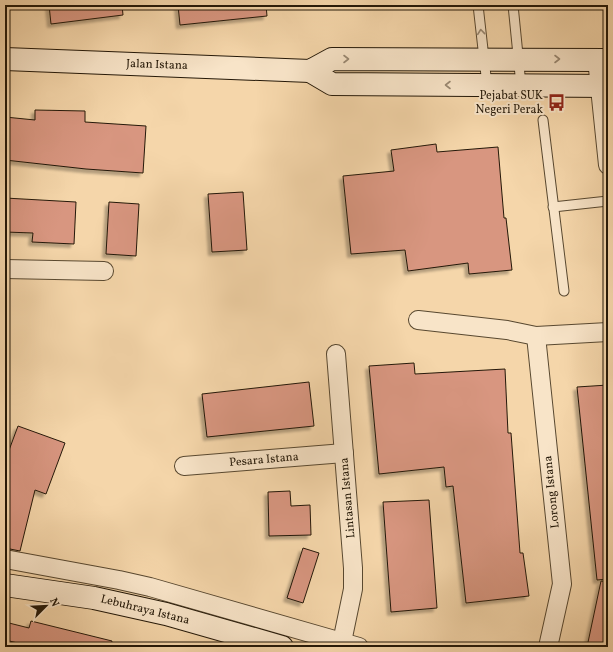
<svg xmlns="http://www.w3.org/2000/svg" width="613" height="652" font-family="Vollkorn,serif">
  <style>
    .building { fill: #d89680; stroke: #241808; filter: url(#shadow) }
    .lines { fill: none; stroke-linecap: round; stroke-linejoin: round }
    .lane-casing { stroke: #584830; stroke-width: 11 }
    .street-casing { stroke: #584830; stroke-width: 20 }
    .secondary-casing { stroke: #241808; stroke-width: 24 }
    .lane { stroke: #f8e4c8; stroke-width: 9 }
    .street { stroke: #f8e4c8; stroke-width: 18 }
    .secondary { stroke: #f8e4c8; stroke-width: 22 }
    .oneway { stroke: #998872 }
    .labels { text-anchor: middle; dominant-baseline: central; stroke-width: 4; stroke-linejoin: round; paint-order: stroke }
    .street-label { font-size: 12px; fill: #241808; stroke: #f8e4c8 }
    .poi-label { font-size: 12px; fill: #241808; stroke: #f8e4c8; text-anchor: end }
  </style>
  <defs>
    <filter id="shadow"><feDropShadow dx="-3.5" dy="3.5" stdDeviation="1" flood-color="#0004"/></filter>
  </defs>
  <rect width="100%" height="100%" fill="#f5d6aa"/>
  <filter id="stains"><feTurbulence type="fractalNoise" baseFrequency=".005" numOctaves="4"/><feColorMatrix values="0 0 0 0 .2 0 0 0 0 .09 0 0 0 0 .02 0 0 0 .5 -.17"/></filter>
  <radialGradient id="worn" r=".72"><stop offset=".6" stop-color="#630" stop-opacity="0"/><stop offset="1" stop-color="#630" stop-opacity=".3"/></radialGradient>
  <g class="building">
    <path d="M49,5H122L123,15L51,24Z"/>
    <path d="M178,5H266L267,16L180,25Z"/>
    <path d="M35,110L85,111V122L146,126L143,173L86,169L5,160V117L35,120Z"/>
    <path d="M436,144L437,152L498,147L504,218H506L512,270L469,274L468,263L408,271L405,250L351,254L343,176L394,171L391,150Z"/>
    <path d="M243,192L247,250L212,252L208,194Z"/>
    <path d="M5,198L76,202L74,244L32,242L33,233L5,232Z"/>
    <path d="M109,202L139,204L136,256L106,254Z"/>
    <path d="M414,363L415,374L505,369L508,433H511L520,553H523L529,596L466,603L453,486L446,487L444,467L379,474L369,366Z"/>
    <path d="M309,382L314,426L207,437L202,394Z"/>
    <path d="M608,385V579L597,580L577,387Z"/>
    <path d="M18,426L65,443L46,494L35,490L20,551L5,548V461Z"/>
    <path d="M290,491L291,506L310,505L311,535L269,536L268,492Z"/>
    <path d="M429,500L437,608L391,612L383,502Z"/>
    <path d="M303,548L319,553L303,603L287,598Z"/>
    <path d="M601,581L608,582V647H587Z"/>
    <path d="M31,621L112,641L111,647H35L5,640V622L29,628Z"/>
  </g>
  <g class="lines">
    <defs>
      <g id="lane">
        <path d="M478,5L487,85"/>
        <path d="M513,5L521,85"/>
        <path d="M543,120L564,291"/>
        <path d="M553,207L608,201"/>
      </g>
      <g id="street">
        <path d="M597,59L608,165"/>
        <path d="M5,269L104,271"/>
        <path d="M418,320L507,330L536,336L608,332"/>
        <path d="M536,336L562,584L548,647"/>
        <path d="M336,354L353,568V589L342,642"/>
        <path d="M184,466L344,453"/>
        <path d="M5,559L119,580L150,587L359,647"/>
      </g>
      <g id="secondary">
        <path d="M5,59L310,71L332,59L608,60"/>
        <path d="M310,71L332,84L608,86"/>
        <path d="M5,585L94,598L166,614L282,647"/>
      </g>
    </defs>
    <use href="#lane" class="lane-casing"/>
    <use href="#street" class="street-casing"/>
    <use href="#secondary" class="secondary-casing"/>
    <use href="#lane" class="lane"/>
    <use href="#street" class="street"/>
    <use href="#secondary" class="secondary"/>
  </g>
  <defs><path id="oneway-chevron" d="M-2-3.5L2.5 0L-2 3.5" fill="none" stroke-width="1.6" stroke-linecap="round" stroke-linejoin="round"/></defs>
  <g class="oneway">
    <use href="#oneway-chevron" transform="translate(481 32) rotate(-96)"/>
    <use href="#oneway-chevron" transform="translate(346 59)"/>
    <use href="#oneway-chevron" transform="translate(557 59)"/>
    <use href="#oneway-chevron" transform="translate(448 85) rotate(-180)"/>
  </g>
  <defs>
    <symbol id="bus-bare" viewBox="-9 -9 18 18"><path d="M-5-6H5V4H4V6H2V4H-2V6H-4V4H-5ZM-3.5-4V0h7V-4ZM-3.5 1.2v1.5H-2V1.2ZM2 1.2v1.5H3.5V1.2Z" fill="#8f2418" stroke="#f8e4c8" stroke-width="2.5" paint-order="stroke"/></symbol>
  </defs>
  <g fill-rule="evenodd">
    <use href="#bus-bare" x="544" y="90" width="25" height="25"/>
  </g>
  <g class="labels">
    <g class="street-label">
      <text transform="translate(157 65) rotate(2)">Jalan Istana</text>
      <text transform="translate(264 460) rotate(-5)">Pesara Istana</text>
      <text transform="translate(552 492) rotate(-96)">Lorong Istana</text>
      <text transform="translate(348 498) rotate(-95)">Lintasan Istana</text>
      <text transform="translate(145 610) rotate(14)">Lebuhraya Istana</text>
    </g>
    <g class="poi-label">
      <text x="543" y="96">Pejabat SUK<tspan x="543" dy="14">Negeri Perak</tspan></text>
    </g>
  </g>
  <rect width="613" height="652" fill="none" stroke="#f5d6aa" stroke-width="20"/>
  <rect x="6" y="6" width="601" height="640" fill="none" stroke="#241808" stroke-width="2"/>
  <rect x="10" y="10" width="593" height="632" fill="none" stroke="#241808"/>
  <g transform="translate(46 606) rotate(66)" stroke="#f8e4c8" stroke-width="3" paint-order="stroke">
  <path d="M0-3L7 15L0 10L-7 15Z" fill="#241808"/>
  <text y="-6" font-size="11" font-weight="bold" text-anchor="middle" fill="#241808">N</text>
  </g>
  <rect width="100%" height="100%" filter="url(#stains)"/>
  <rect width="100%" height="100%" fill="url(#worn)"/>
</svg>
